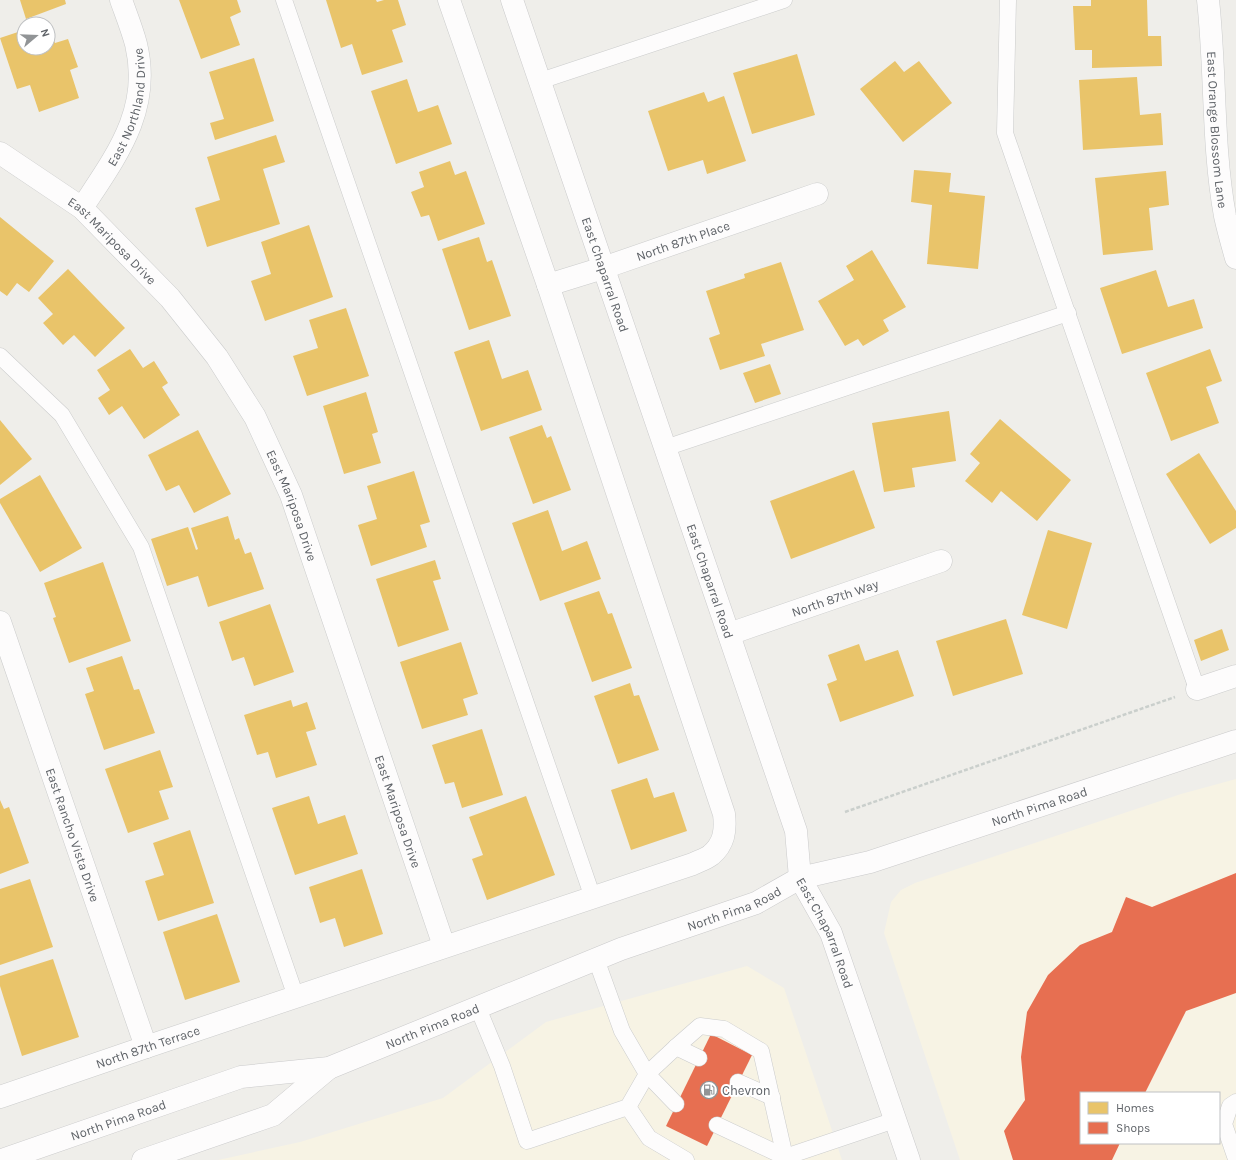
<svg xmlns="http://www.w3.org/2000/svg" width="1236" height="1160" font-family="Karla,sans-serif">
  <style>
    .commercial { fill: #f7f3e4; fill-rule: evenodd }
    .homes { fill: #e9c46a }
    .shops { fill: #e76f51 }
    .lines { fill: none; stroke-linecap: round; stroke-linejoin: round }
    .service-casing { stroke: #cbcccc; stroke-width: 17 }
    .minor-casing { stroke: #cbcccc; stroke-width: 23 }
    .secondary-casing { stroke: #cacacb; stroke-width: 23 }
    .path { stroke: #cacfcc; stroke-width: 2.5; stroke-dasharray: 4 2; stroke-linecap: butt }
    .service { stroke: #fdfcfc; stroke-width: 16 }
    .minor { stroke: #fdfcfc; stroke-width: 22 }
    .secondary { stroke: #fdfcfc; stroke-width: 22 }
    .labels { text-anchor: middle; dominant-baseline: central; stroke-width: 4; stroke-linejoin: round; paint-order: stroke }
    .street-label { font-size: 13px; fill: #5f6368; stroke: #fff }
    .poi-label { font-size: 13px; fill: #5f6368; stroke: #fff; text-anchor: start }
  </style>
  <rect width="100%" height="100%" fill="#efeeea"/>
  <g class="commercial">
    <path d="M1236,779V1160H960L884,933L891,902L901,890L915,883L1181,794ZM1081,1093H1219V1143H1081Z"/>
    <path d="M747,966L784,988L842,1160H218L300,1142L443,1098L546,1022Z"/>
  </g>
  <g class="homes">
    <path d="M20,0H65L66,4L26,19Z"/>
    <path d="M179,0H237L241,12L230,17L240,45L201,59Z"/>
    <path d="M326,0H376L377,2L384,0H398L406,25L392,30L403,62L362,75L352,44L341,48Z"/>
    <path d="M1091,0H1147L1148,36H1161L1162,66L1092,68V50H1075L1073,6H1091Z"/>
    <path d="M48,24L55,43L68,39L78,67L70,70L79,98L39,112L30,85L17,89L0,38L24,30V48H48Z"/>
    <path d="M797,54L815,115L752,134L733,73Z"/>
    <path d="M254,58L274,121L215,140L210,123L224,119L209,72Z"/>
    <path d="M895,61L904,72L919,61L952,103L903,142L860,89Z"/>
    <path d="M1137,77L1140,115L1161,113L1163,145L1083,150L1079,80Z"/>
    <path d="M407,79L418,112L438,105L452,144L396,164L371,91Z"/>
    <path d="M704,92L708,102L724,96L746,161L707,174L703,160L668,171L648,111Z"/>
    <path d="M276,135L285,162L263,169L280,224L207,247L195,208L220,200L207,157Z"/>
    <path d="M450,161L455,175L466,171L485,224L438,241L429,215L421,217L411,192L424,187L419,172Z"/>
    <path d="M914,170L951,173L949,192L985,196L978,269L927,264L932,205L911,202Z"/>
    <path d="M1166,171L1169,205L1149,208L1153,250L1103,255L1095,178Z"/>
    <path d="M0,217L54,261L29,292L17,283L7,296L0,291Z"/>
    <path d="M309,225L333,297L265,321L251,281L271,274L261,242Z"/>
    <path d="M479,237L487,262L492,260L511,316L469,330L442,249Z"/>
    <path d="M872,250L906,307L883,320L889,331L863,346L858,339L845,346L818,301L854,280L846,266Z"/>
    <path d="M781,262L804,330L761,344L765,356L720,370L709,338L720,334L706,291L745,278L744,274Z"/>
    <path d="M68,269L125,328L95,357L74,335L63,345L43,323L53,314L38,298Z"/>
    <path d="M1156,270L1168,307L1194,299L1203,328L1122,354L1100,288Z"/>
    <path d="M346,308L369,376L307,396L293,356L318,348L309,320Z"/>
    <path d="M489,340L502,379L528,370L542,410L481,431L454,352Z"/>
    <path d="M130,349L143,368L154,361L168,383L162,387L180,415L144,439L122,406L109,415L98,398L110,390L97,370Z"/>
    <path d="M1210,349L1222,381L1206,387L1219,423L1171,441L1146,373Z"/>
    <path d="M770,364L781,394L755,403L743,373Z"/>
    <path d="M366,392L378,432L372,434L381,463L344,474L323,406Z"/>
    <path d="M949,411L956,461L912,468L915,487L884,492L872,423Z"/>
    <path d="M1000,419L1071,480L1037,521L1001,491L992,503L965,481L980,463L970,454Z"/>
    <path d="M0,420L32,459L0,485Z"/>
    <path d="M542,425L547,438L551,436L571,490L533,504L509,437Z"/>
    <path d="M198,430L231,494L194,513L179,485L166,491L148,455Z"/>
    <path d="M1199,453L1236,511V528L1210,544L1166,474Z"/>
    <path d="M854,470L875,528L791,559L770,501Z"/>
    <path d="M414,471L430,522L420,525L427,547L371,566L358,525L377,519L367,486Z"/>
    <path d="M40,475L82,548L40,572L0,503V499Z"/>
    <path d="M548,510L562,551L587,541L601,579L540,601L512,523Z"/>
    <path d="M228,516L235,540L239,538L245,554L251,552L264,589L208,607L198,576L167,586L151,539L188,527L196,550L198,549L191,528Z"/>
    <path d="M1048,530L1092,543L1067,629L1022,615Z"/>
    <path d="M435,560L441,579L433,581L449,630L398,647L376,579Z"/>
    <path d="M103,562L131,641L69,663L53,618L56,617L44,583Z"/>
    <path d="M599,591L608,614L612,613L632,668L592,682L564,603Z"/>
    <path d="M270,604L294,672L254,686L244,657L232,661L219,622Z"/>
    <path d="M1006,619L1023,674L953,696L936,641Z"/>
    <path d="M1222,629L1229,650L1201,661L1194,640Z"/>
    <path d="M461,642L478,694L463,699L468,715L422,729L400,662Z"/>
    <path d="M859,644L865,661L898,650L914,696L840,722L827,684L837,680L828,655Z"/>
    <path d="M122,656L134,690L139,689L155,733L104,750L85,694L94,691L86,668Z"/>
    <path d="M630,683L634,696L639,695L659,750L618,764L594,696Z"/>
    <path d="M291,700L293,707L307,702L316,729L306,732L317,765L276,778L268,752L257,755L244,715Z"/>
    <path d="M482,729L503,795L462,808L454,782L445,784L432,745Z"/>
    <path d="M160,750L173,787L159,791L169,819L128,833L105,769Z"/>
    <path d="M647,778L654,798L674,792L687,831L631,850L611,790Z"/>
    <path d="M309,796L318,824L345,815L358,854L295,875L272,808Z"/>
    <path d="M526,796L555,875L487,900L472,859L483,855L469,817Z"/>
    <path d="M0,800L4,809L9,807L29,863L0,874Z"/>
    <path d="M190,830L214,903L158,921L145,881L164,875L153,843Z"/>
    <path d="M362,869L383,934L344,947L335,918L320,923L309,887Z"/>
    <path d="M30,879L53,947L0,965V889Z"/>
    <path d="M217,914L240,982L185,1000L163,932Z"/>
    <path d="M53,959L79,1037L22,1056L0,986V976Z"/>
  </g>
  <g class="shops">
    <path d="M1236,873V993L1186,1011L1145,1093H1081V1143H1120L1112,1160H1013L1004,1131L1025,1100L1021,1057L1027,1012L1048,975L1080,945L1112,932L1126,897L1152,907Z"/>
    <path d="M711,1034L752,1055L707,1146L666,1126Z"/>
  </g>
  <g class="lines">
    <defs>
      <g id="service">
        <path d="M284,0L593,898"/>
        <path d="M1008,0L1005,133L1197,689"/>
        <path d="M540,81L784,0"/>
        <path d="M0,356L62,415L141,547L296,997"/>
        <path d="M665,448L1068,313"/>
        <path d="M478,1008L502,1066L527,1141L628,1107L647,1074L622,1031L596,959"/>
        <path d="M676,1047L699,1058"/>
        <path d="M738,1082L772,1097"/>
        <path d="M1236,1102L1230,1106L1224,1124L1236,1159"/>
        <path d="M676,1104L647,1074L676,1047L700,1026L724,1029L761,1051L785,1157"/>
        <path d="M628,1107L649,1138L686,1160"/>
        <path d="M717,1125L785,1157"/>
        <path d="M785,1160V1157L895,1120"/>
      </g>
      <g id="minor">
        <path id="s1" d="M1208,0C1216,72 1212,145 1225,216C1228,230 1232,244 1236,258"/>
        <path id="s2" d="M0,153L82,208L170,298L217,357L255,417L291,495L444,946"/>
        <path id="s3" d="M82,208C116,156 152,110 136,44C132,29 126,14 121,0"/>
        <path id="s4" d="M548,285L603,268L817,194"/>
        <path id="s5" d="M0,622L146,1047"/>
        <path id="s6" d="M729,634L941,561"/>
        <path d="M1197,689L1236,676"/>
        <path id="s7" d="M0,1097L146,1047L693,864C699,861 706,859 711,855C724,844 726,831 724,814L548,285L449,0"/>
      </g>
      <g id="secondary">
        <path id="s8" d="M512,0L796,831L800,878L831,933L909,1160"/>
        <path id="s9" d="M2,1160L241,1077L329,1068L621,949L756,903L800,878L870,862L1236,741"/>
        <path d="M143,1160L273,1115L329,1068"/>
      </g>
    </defs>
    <use href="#service" class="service-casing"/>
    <use href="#minor" class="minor-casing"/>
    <use href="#secondary" class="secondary-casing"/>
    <path class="path" d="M845,812L1175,697"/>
    <use href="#service" class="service"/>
    <use href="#minor" class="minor"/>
    <use href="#secondary" class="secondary"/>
  </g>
  <defs>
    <symbol id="fuel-ring" viewBox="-11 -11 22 22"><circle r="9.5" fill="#fff" stroke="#919496" stroke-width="1.5"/><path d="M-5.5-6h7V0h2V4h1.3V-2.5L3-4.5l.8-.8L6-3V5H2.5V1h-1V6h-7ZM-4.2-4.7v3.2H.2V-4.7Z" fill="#919496"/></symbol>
  </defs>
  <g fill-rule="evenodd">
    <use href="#fuel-ring" x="699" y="1080" width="20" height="20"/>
  </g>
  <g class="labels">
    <g class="street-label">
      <text stroke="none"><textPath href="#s3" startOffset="113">East Northland Drive</textPath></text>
      <text stroke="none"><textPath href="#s1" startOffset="130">East Orange Blossom Lane</textPath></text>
      <text stroke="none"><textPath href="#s4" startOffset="142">North 87th Place</textPath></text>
      <text stroke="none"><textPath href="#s2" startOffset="143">East Mariposa Drive</textPath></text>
      <text stroke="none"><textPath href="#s8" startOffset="290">East Chaparral Road</textPath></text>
      <text stroke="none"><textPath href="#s2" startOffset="467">East Mariposa Drive</textPath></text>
      <text stroke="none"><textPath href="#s8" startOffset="614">East Chaparral Road</textPath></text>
      <text stroke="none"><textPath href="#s6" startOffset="112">North 87th Way</textPath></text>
      <text stroke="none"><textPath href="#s9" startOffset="1100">North Pima Road</textPath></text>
      <text stroke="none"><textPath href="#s2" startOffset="791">East Mariposa Drive</textPath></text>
      <text stroke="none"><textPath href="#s5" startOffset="225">East Rancho Vista Drive</textPath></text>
      <text stroke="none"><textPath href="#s9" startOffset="777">North Pima Road</textPath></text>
      <text stroke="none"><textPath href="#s8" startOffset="986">East Chaparral Road</textPath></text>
      <text stroke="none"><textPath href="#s9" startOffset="453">North Pima Road</textPath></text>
      <text stroke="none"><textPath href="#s7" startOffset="156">North 87th Terrace</textPath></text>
      <text stroke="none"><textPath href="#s9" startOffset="123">North Pima Road</textPath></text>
    </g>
    <g class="poi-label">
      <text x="722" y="1090">Chevron</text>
    </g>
  </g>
  <rect x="1080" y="1092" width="140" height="52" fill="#ffffff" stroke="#bfc1c3"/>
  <rect x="1088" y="1102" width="20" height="12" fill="#e9c46a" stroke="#bfc1c3"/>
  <text x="1116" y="1112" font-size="12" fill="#5f6368">Homes</text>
  <rect x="1088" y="1122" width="20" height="12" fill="#e76f51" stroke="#bfc1c3"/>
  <text x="1116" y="1132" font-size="12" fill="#5f6368">Shops</text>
  <g transform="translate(36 36) rotate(71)"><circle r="19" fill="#ffffff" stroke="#bfc1c3"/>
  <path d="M0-3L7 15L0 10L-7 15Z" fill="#919496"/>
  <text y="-6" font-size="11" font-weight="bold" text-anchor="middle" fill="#5f6368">N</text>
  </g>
</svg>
